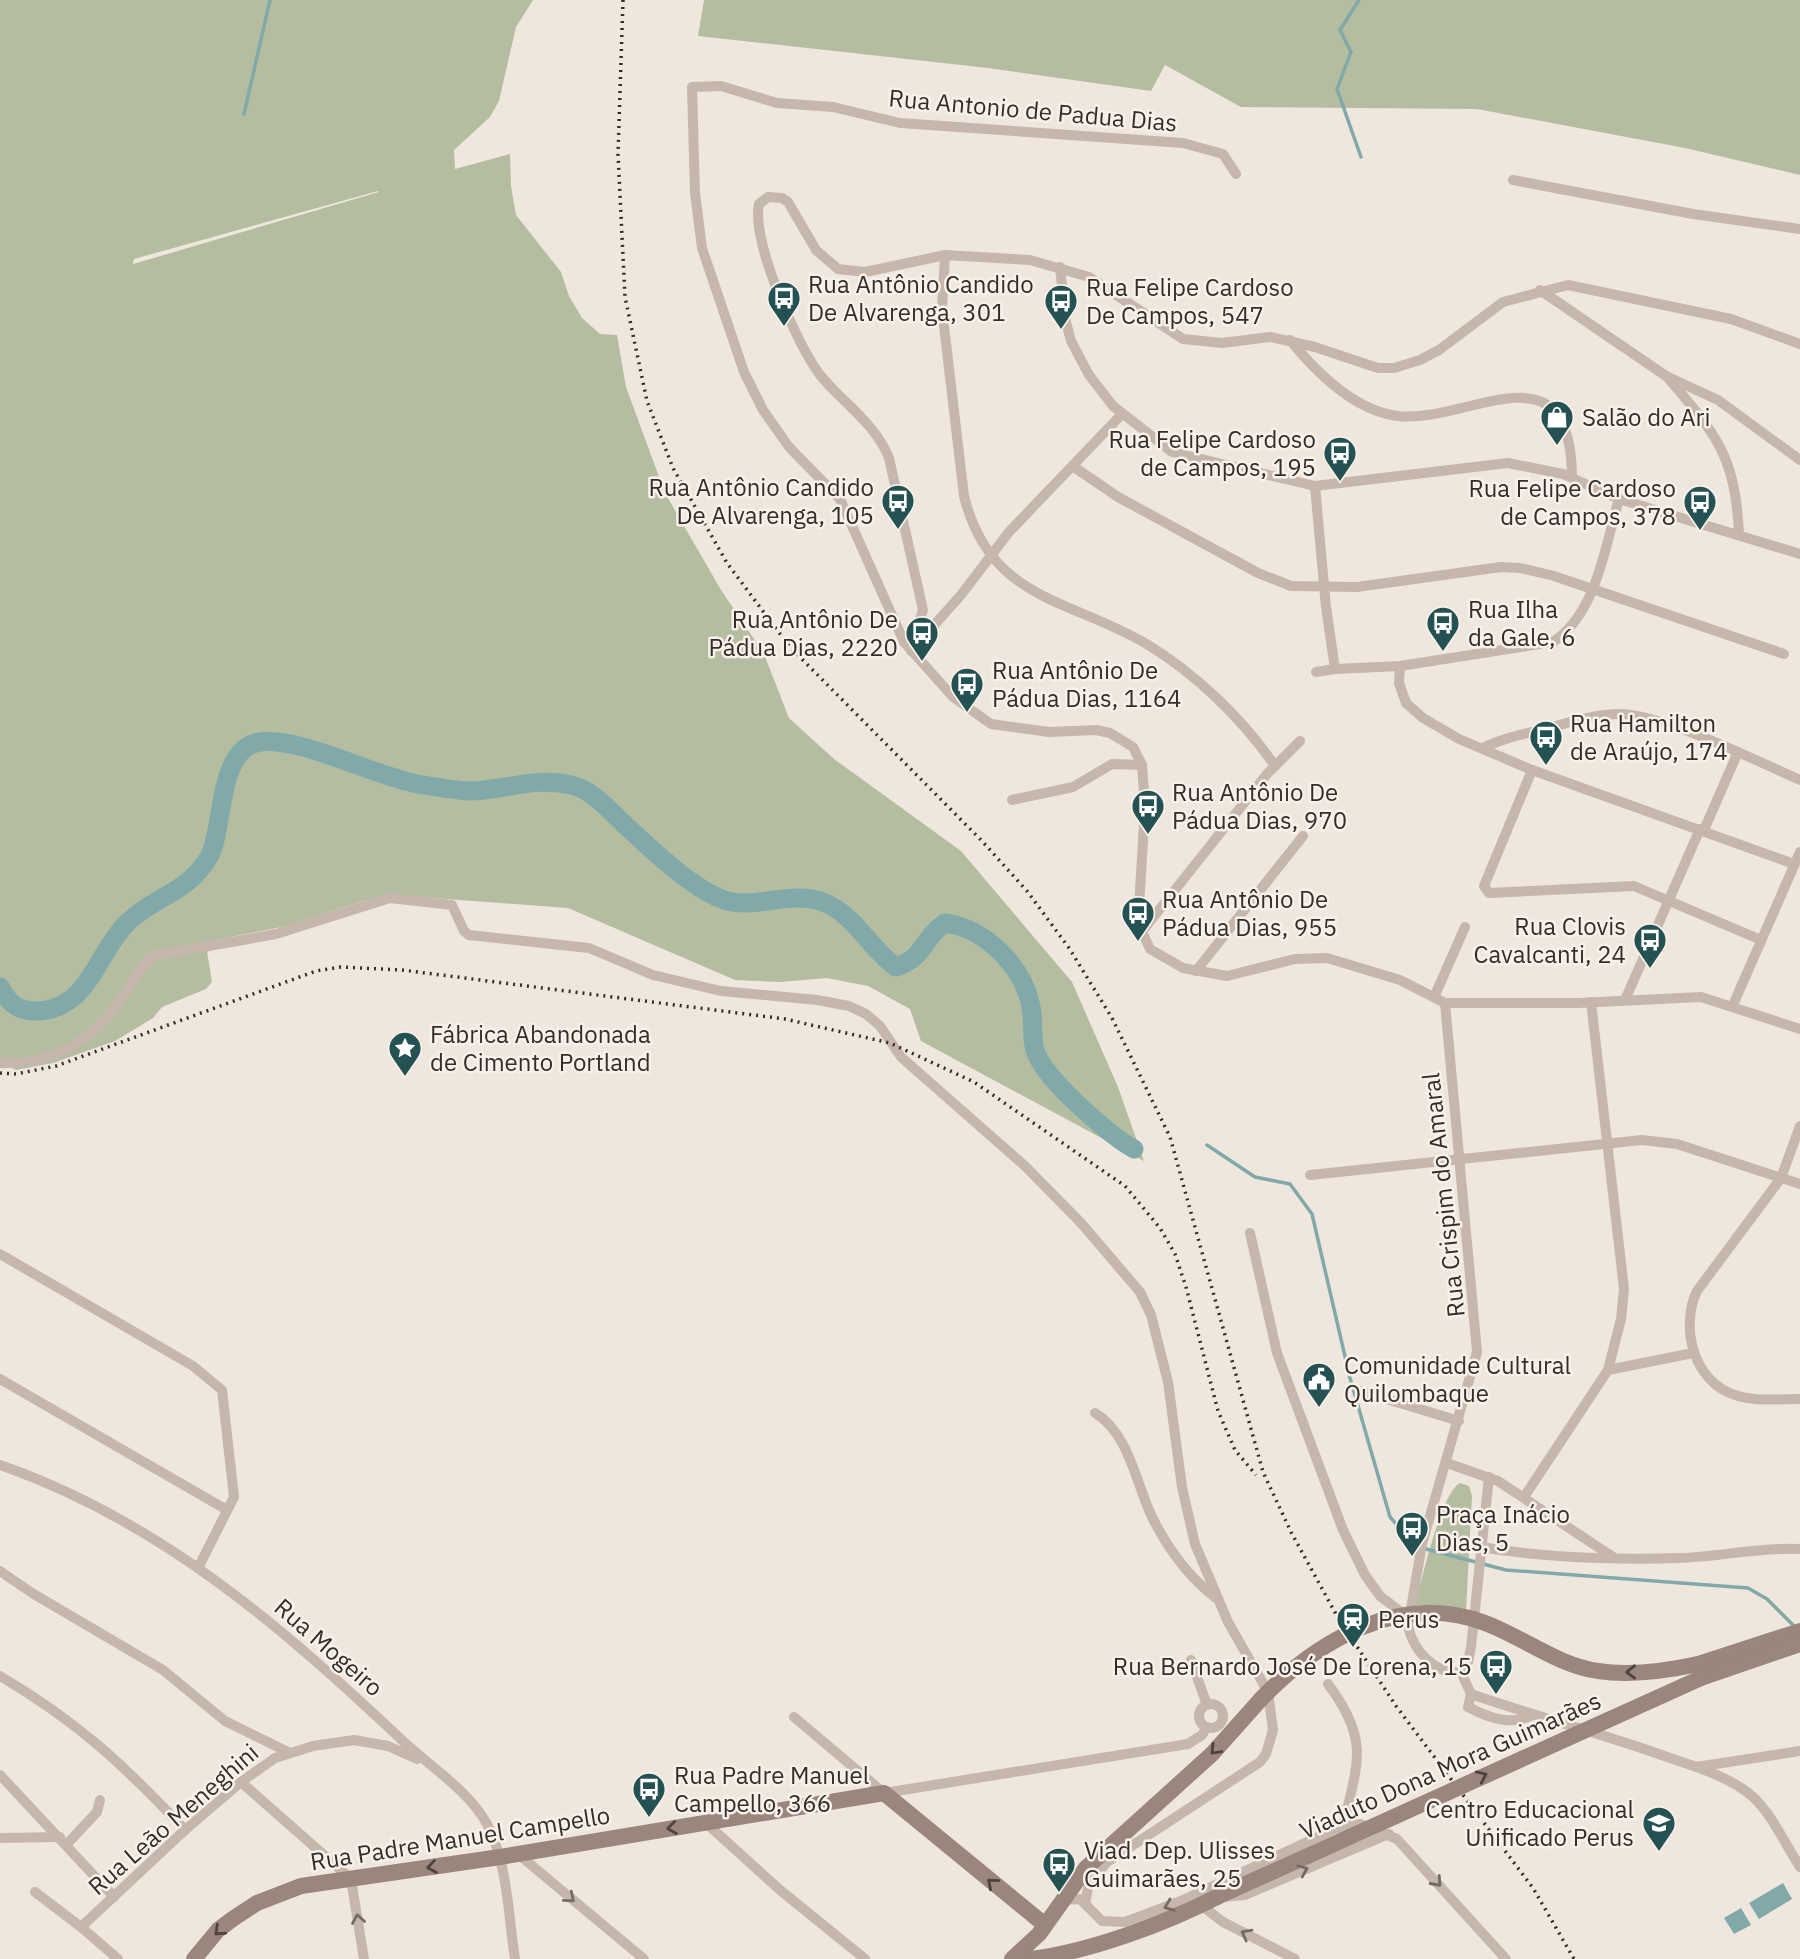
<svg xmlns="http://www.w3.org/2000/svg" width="1800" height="1959" font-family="'IBM Plex Sans',sans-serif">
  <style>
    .green { fill: #b4bda0; fill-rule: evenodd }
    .water { fill: #81a9a9 }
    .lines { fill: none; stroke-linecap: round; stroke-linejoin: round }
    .stream { stroke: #81a9a9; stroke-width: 3.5 }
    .river { stroke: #81a9a9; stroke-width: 19 }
    .street { stroke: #c6b7ac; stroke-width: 10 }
    .secondary { stroke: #9a867d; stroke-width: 16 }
    .rail { stroke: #352d2a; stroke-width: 3.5; stroke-dasharray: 2 5; stroke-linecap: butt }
    .secondary-bridge { stroke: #9a867d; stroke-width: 16 }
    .oneway { stroke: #4e433f }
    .oneway2 { stroke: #766b64 }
    .labels { text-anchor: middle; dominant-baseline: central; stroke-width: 5; stroke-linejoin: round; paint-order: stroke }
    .street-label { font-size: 24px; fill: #352d2a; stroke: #f8f1ea }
    .poi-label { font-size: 24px; fill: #352d2a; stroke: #f8f1ea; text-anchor: start }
  </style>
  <rect width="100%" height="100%" fill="#efe7de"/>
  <g class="green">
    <path d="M0,0H533L516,27L499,101L490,117L454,150L455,169L510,154L511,186L516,215L561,272L569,296L582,318L600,334L617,335L626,387L665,493L721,590L764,654L789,718L834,759L961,851L1072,982L1118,1087L1144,1161L921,1041L910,1009L868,986L827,978L780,982L735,980L568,908L433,898L363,901L287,926L215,940L207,951L212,982L206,989L162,1007L153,1018L115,1041L53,1063L16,1070L0,1062ZM378,191L379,192L133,264L134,259Z"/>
    <path d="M704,0H1800V175L1685,148L1477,109L1241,107L1165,65L1151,91L988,68L698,36Z"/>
    <path d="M1460,1483L1469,1486L1472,1496L1466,1611L1415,1605C1422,1581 1440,1494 1460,1483Z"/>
  </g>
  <g class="water">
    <path d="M1783,1883L1792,1899L1759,1919L1749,1903Z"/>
    <path d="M1741,1908L1751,1925L1734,1934L1724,1918Z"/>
  </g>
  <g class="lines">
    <g class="stream">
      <path d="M1359,0L1340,30L1351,52L1337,89L1361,157"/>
      <path d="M244,114L270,0"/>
      <path d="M1207,1145L1255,1177L1290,1184L1312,1214L1350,1378L1390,1517L1406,1535L1426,1549L1506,1570L1748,1588L1767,1599L1796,1628"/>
    </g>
    <path class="river" d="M0,987C8,1002 17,1011 35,1011C89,1011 96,953 128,922C156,895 189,893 210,855C224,828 217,748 260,742C298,736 377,777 418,784C435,787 453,790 469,791C502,791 537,776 571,785C593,790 609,810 625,825C650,848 687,884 719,898C751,913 791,888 825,903C855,915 870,949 896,967C926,957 921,939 945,923C987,928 1028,971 1032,1014C1034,1032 1030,1045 1040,1061C1054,1086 1109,1135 1134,1149"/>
    <g class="street">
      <path d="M1236,174L1223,154L1183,143L900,123L833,107L777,103L721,86L692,87L695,193L702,248L744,372L763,410L789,447L840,499L904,642L953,697L991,724L1049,732L1096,730L1110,733L1133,747L1142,765L1145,807L1138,923L1150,949L1183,968L1227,976L1295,959L1327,958L1400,980L1445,1003H1578L1701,997L1800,1029"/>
      <path d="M1513,180L1693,214L1800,229"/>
      <path d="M945,255L942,309L964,496C990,600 1067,598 1145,643C1195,673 1242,718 1275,766"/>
      <path d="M1060,267L1066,322L1071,341L1089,375L1113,406L1172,452L1315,486L1508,463L1563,474L1619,499L1800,554"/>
      <path d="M1540,290L1666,376L1718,400L1800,460"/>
      <path d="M1290,340C1316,372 1355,411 1398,416C1468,424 1571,340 1572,477"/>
      <path d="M1668,378C1717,435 1735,456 1739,533"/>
      <path d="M1074,467L1118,497L1258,573L1291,586L1357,587L1501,567L1520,568L1554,576L1784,654"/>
      <path d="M1315,486L1326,607L1335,669L1316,672"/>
      <path d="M904,642L918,626L923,610L889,458C876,424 842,402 820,375C797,345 751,241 759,204L768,197L782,198L788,202L816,250L838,269L865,272L945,255L1030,260L1089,277L1183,339L1222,343L1270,337L1315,347L1378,368H1394L1420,360L1439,350L1503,302L1568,285L1731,319L1800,344"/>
      <path d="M911,651L961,595L1009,532L1122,414"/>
      <path d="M1400,666L1399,683L1406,703L1423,718L1459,739L1532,770L1794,864"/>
      <path d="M1335,669L1400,666L1553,642C1597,613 1605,546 1619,499"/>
      <path d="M1483,748C1503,738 1524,734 1545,729C1568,723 1595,714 1619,714C1663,714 1757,761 1800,780"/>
      <path d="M1532,770L1484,886L1489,893L1634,886L1761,940"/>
      <path d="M1012,800L1073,787L1112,764L1142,765"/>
      <path d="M1704,830L1738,752"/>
      <path d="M1140,934L1267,774L1300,741"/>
      <path d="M1196,971L1303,836"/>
      <path d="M1435,995L1465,927"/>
      <path d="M1625,1000L1700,829"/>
      <path d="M1591,1002L1624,1289L1621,1319L1608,1370"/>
      <path d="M1445,1003L1477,1352L1422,1544L1408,1626C1413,1650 1435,1675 1461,1672"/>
      <path d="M1733,1005L1800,852"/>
      <path d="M0,1063C55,1065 93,1041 124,995C133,982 140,966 153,956L276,934L390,898L452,905L464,931L469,935L589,948L653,975L721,991L817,1000L849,1006L866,1014L880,1026L901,1057L1025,1166L1082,1224L1140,1292L1151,1315L1168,1382L1182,1487L1195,1544L1228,1622L1268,1692L1273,1730L1266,1754L1260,1762L1107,1862L1089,1884L1085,1903"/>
      <path d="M1800,1126L1781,1178L1697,1291C1680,1326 1693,1382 1735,1395C1755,1402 1780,1399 1800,1399"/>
      <path d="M1310,1175L1642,1140L1677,1144L1800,1184"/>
      <path d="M1250,1233L1277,1353L1343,1530L1365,1575L1380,1596L1406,1616"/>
      <path d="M0,1254L193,1366L222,1390L234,1497L199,1566"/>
      <path d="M0,1379L227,1510"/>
      <path d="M1360,1391L1459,1421"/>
      <path d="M1095,1413C1129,1433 1136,1484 1152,1517C1168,1549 1187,1576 1216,1598"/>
      <path d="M1447,1463L1498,1481L1613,1557"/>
      <path d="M0,1465C161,1521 283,1628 404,1742C432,1768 469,1791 487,1824C508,1864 508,1915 515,1959"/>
      <path d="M1524,1497L1608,1370L1693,1353"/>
      <path d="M1481,1547C1546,1558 1613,1560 1678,1558C1720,1557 1758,1547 1800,1549"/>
      <path d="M0,1571L32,1593L163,1670L225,1721L288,1752"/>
      <path d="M1191,1660L1207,1705"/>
      <path d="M1461,1672L1471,1694C1537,1717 1604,1734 1670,1758C1697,1767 1730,1777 1752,1796C1772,1814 1785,1844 1800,1867"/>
      <path d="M1461,1672L1468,1662L1471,1647L1489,1477"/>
      <path d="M0,1676C78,1722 124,1765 185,1830"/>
      <path d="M1328,1684C1370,1740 1358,1763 1343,1826"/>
      <path d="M1471,1694L1468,1707C1489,1718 1510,1726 1533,1715"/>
      <circle cx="1211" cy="1716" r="12"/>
      <path d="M794,1717L884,1793L1188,1744L1202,1735L1207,1727"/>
      <path d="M1696,1767L1800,1751"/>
      <path d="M0,1775L114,1897"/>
      <path d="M241,1782L351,1879L364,1959"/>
      <path d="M706,1823L780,1890L865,1959"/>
      <path d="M0,1838L60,1837"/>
      <path d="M67,1844L97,1812L100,1800"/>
      <path d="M518,1854L644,1959"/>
      <path d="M35,1892L81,1927"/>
      <path d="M1222,1897L1245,1895L1389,1834"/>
      <path d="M1064,1900L1080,1899L1102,1921L1125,1922L1181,1901L1335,1829L1360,1824L1397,1839L1506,1959"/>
      <path d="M1201,1905L1223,1922L1295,1959"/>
      <path d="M118,1959L81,1927L185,1830L241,1782L275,1758L313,1746L354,1740L388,1746L417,1759"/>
    </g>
    <g class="secondary">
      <path d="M1698,1664L1800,1631"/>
      <path d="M1701,1678L1800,1644"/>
      <path d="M194,1959L218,1930L234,1918L257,1903L301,1886L500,1857L884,1793L1045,1925"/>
      <path d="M1012,1959L1039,1934L1086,1868L1212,1754L1261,1699"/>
      <path d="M1031,1959C1092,1951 1164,1924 1219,1896"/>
    </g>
    <g class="rail">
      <path d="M623,0L618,154L625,297L647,401L673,468L727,563L789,646L982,841L1027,891L1069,948L1112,1018L1170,1137L1263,1472L1291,1532L1337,1616L1396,1706L1533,1888L1574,1959"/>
      <path d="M0,1073L16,1074L56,1066L316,971L341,967L402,970L785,1019L890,1043L974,1082L1125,1186L1160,1228L1175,1254L1186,1287L1218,1411L1235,1450L1256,1475"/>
    </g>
    <g class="secondary-bridge">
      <path d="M1261,1699C1318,1640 1401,1591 1485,1623C1523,1637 1557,1665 1598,1671C1631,1676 1666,1671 1698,1664"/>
      <path d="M1219,1896L1701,1678"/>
    </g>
  </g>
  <defs><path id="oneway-chevron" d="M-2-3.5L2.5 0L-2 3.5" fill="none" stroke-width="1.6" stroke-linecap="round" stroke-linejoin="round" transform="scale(1.75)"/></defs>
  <g class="oneway">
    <use href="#oneway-chevron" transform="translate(1631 1672) rotate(179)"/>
    <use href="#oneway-chevron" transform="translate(1215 1750) rotate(134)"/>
    <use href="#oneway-chevron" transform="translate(1482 1776) rotate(-24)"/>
    <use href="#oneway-chevron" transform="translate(672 1828) rotate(172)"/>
    <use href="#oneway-chevron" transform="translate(432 1867) rotate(171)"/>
    <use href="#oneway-chevron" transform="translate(992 1883) rotate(-139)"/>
    <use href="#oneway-chevron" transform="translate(219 1931) rotate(137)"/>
  </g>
  <g class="oneway2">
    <use href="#oneway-chevron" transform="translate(1303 1870) rotate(-23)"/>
    <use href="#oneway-chevron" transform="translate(1437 1882) rotate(48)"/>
    <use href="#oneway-chevron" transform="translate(570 1898) rotate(40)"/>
    <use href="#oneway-chevron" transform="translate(1169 1906) rotate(159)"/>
    <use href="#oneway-chevron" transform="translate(358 1919) rotate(-99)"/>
    <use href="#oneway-chevron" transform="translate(1246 1934) rotate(-152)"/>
  </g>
  <defs>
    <symbol id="bus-pin" viewBox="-11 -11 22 30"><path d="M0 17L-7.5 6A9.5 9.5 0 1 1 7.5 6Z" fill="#245152" stroke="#f8f1ea"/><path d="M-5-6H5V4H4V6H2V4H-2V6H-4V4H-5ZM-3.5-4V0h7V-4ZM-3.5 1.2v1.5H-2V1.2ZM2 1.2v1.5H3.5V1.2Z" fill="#fff"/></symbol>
    <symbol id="shop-pin" viewBox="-11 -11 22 30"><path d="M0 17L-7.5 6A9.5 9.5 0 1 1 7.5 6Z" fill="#245152" stroke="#f8f1ea"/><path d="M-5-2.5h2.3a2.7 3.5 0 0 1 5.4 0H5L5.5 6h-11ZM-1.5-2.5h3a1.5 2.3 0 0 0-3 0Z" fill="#fff"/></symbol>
    <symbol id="sight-pin" viewBox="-11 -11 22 30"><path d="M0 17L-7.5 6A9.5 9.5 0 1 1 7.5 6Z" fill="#245152" stroke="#f8f1ea"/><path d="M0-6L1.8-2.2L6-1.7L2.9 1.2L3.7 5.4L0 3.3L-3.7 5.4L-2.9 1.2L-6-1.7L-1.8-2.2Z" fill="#fff"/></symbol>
    <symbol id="civic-pin" viewBox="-11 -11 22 30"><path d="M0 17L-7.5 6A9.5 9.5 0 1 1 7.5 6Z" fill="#245152" stroke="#f8f1ea"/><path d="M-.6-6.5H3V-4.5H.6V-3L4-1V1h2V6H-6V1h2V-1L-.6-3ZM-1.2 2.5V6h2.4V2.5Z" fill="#fff"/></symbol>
    <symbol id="station-pin" viewBox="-11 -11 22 30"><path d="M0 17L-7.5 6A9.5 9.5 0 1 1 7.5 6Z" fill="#245152" stroke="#f8f1ea"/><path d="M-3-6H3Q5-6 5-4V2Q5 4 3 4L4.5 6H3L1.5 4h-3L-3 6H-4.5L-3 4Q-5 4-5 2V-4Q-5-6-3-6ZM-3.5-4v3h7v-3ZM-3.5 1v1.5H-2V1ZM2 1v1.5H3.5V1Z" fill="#fff"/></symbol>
    <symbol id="school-pin" viewBox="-11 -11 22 30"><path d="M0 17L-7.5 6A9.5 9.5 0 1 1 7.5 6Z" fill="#245152" stroke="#f8f1ea"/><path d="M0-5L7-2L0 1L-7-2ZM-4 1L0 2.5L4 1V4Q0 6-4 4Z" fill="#fff"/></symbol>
  </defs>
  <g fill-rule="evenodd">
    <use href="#bus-pin" x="765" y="279" width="38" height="52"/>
    <use href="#bus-pin" x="1042" y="282" width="38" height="52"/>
    <use href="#shop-pin" x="1538" y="398" width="38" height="52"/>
    <use href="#bus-pin" x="1321" y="434" width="38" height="52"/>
    <use href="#bus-pin" x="879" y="482" width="38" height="52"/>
    <use href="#bus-pin" x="1681" y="483" width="38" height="52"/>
    <use href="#bus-pin" x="1424" y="604" width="38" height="52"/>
    <use href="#bus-pin" x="903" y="614" width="38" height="52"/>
    <use href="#bus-pin" x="948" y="665" width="38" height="52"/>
    <use href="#bus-pin" x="1527" y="718" width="38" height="52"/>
    <use href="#bus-pin" x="1129" y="787" width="38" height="52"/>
    <use href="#bus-pin" x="1119" y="894" width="38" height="52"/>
    <use href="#bus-pin" x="1631" y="921" width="38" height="52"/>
    <use href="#sight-pin" x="386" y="1029" width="38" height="52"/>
    <use href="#civic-pin" x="1300" y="1360" width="38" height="52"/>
    <use href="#bus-pin" x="1393" y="1509" width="38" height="52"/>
    <use href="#station-pin" x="1334" y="1600" width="38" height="52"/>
    <use href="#bus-pin" x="1477" y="1647" width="38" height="52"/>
    <use href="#bus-pin" x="630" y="1770" width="38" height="52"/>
    <use href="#school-pin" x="1640" y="1804" width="38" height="52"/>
    <use href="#bus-pin" x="1040" y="1845" width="38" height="52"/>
  </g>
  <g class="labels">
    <g class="street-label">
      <text transform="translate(1033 110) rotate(5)">Rua Antonio de Padua Dias</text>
      <text transform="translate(1443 1195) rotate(-96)">Rua Crispim do Amaral</text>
      <text transform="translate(329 1647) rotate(41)">Rua Mogeiro</text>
      <text transform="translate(1450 1765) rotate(-24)">Viaduto Dona Mora Guimarães</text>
      <text transform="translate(173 1819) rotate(-41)">Rua Leão Meneghini</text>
      <text transform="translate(460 1838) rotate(-9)">Rua Padre Manuel Campello</text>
    </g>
    <g class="poi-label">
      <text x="808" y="284">Rua Antônio Candido<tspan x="808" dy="28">De Alvarenga, 301</tspan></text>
      <text x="1086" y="287">Rua Felipe Cardoso<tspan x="1086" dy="28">De Campos, 547</tspan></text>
      <text x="1582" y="417">Salão do Ari</text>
      <text x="1316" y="439" text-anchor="end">Rua Felipe Cardoso<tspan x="1316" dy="28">de Campos, 195</tspan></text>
      <text x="874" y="487" text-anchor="end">Rua Antônio Candido<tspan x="874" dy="28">De Alvarenga, 105</tspan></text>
      <text x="1676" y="488" text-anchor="end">Rua Felipe Cardoso<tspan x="1676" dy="28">de Campos, 378</tspan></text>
      <text x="1468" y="609">Rua Ilha<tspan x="1468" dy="28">da Gale, 6</tspan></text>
      <text x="898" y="619" text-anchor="end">Rua Antônio De<tspan x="898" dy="28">Pádua Dias, 2220</tspan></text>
      <text x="992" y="670">Rua Antônio De<tspan x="992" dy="28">Pádua Dias, 1164</tspan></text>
      <text x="1570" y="723">Rua Hamilton<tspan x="1570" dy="28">de Araújo, 174</tspan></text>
      <text x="1172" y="792">Rua Antônio De<tspan x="1172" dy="28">Pádua Dias, 970</tspan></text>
      <text x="1162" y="899">Rua Antônio De<tspan x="1162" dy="28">Pádua Dias, 955</tspan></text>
      <text x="1626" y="926" text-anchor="end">Rua Clovis<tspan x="1626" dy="28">Cavalcanti, 24</tspan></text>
      <text x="430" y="1034">Fábrica Abandonada<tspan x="430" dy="28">de Cimento Portland</tspan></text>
      <text x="1344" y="1365">Comunidade Cultural<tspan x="1344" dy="28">Quilombaque</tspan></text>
      <text x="1436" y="1514">Praça Inácio<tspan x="1436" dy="28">Dias, 5</tspan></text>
      <text x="1378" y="1619">Perus</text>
      <text x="1472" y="1666" text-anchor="end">Rua Bernardo José De Lorena, 15</text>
      <text x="674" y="1775">Rua Padre Manuel<tspan x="674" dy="28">Campello, 366</tspan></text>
      <text x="1634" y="1809" text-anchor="end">Centro Educacional<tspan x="1634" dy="28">Unificado Perus</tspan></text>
      <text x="1084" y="1850">Viad. Dep. Ulisses<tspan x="1084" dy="28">Guimarães, 25</tspan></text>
    </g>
  </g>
</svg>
